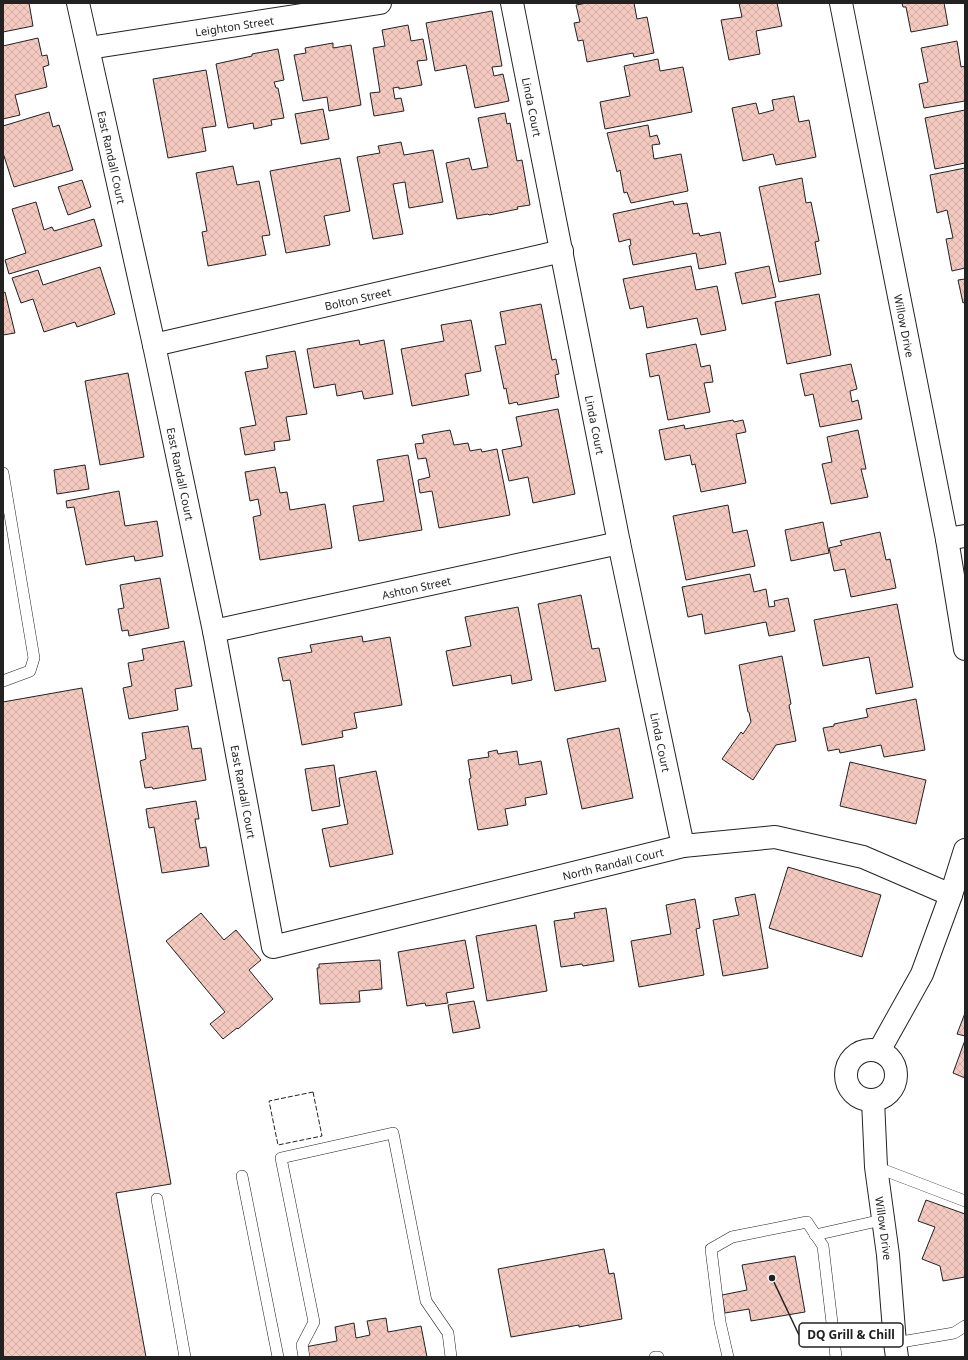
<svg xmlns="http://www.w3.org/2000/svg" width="968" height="1360" font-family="'Noto Sans',sans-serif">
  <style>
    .building { fill: url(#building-cross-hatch); stroke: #222 }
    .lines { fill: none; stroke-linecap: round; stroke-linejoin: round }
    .lane-casing { stroke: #222; stroke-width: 12 }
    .street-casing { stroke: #222; stroke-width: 24 }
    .lane { stroke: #fff; stroke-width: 11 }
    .street { stroke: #fff; stroke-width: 22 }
    .fence { stroke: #222; stroke-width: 1; stroke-dasharray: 5 2; stroke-linecap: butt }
    .labels { text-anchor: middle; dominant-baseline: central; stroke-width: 3; stroke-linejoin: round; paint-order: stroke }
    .street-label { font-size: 11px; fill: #222; stroke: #fff }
    .leader { fill: none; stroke: #222; stroke-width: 1.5 }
    .callout-dot { fill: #222; stroke: #fff; stroke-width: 1.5 }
    .callout { fill: #fff; stroke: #222; stroke-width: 1.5 }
    .callout-label { font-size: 12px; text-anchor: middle; font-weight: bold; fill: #222 }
  </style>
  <defs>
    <pattern id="building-cross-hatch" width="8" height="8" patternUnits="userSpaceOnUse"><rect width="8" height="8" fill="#f3c9c0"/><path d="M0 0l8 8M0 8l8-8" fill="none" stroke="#d0aca5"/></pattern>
  </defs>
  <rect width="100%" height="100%" fill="#fff"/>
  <g class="building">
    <path d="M3,3H29L33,26L3,32Z"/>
    <path d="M587,3H634L637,19L647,17L654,53L634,57L633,53L587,62L583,40L578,41L574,23L580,22L576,5Z"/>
    <path d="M739,3H777L782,26L756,31L760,54L729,60L721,20L742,17Z"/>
    <path d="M902,3H944L948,25L911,32L906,7H903Z"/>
    <path d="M492,11L502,66L492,67L494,76L503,74L509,101L475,108L466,65L435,71L426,23Z"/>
    <path d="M408,25L411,41L423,39L427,60L417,61L422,85L399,89V87L393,88L395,99L401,98L404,111L374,116L370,93L380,92L373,48L385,46L382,30Z"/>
    <path d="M38,38L42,56L47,55L49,65L43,67L47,87L15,95L20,115L3,119V46Z"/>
    <path d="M957,41L961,67L965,66V101L924,108L919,84L928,82L921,48Z"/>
    <path d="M333,43V48L351,45L361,105L329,111L327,97L303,101L294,55L306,53L305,48Z"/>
    <path d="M278,49L284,80L274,82L276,88H278L284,118L271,120L272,125L254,129L253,123L228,128L216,64L252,56V54Z"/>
    <path d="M658,59L660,71L683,67L692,112L605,129L600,102L630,96L624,66Z"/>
    <path d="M206,70L216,126L202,128L206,151L168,158L153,79Z"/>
    <path d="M794,96L799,122L809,120L816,157L776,165L773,154L743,161L732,108L756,103L759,114L774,110L772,100Z"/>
    <path d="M323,109L329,139L301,144L295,114Z"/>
    <path d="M965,110V163L935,169L925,118Z"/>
    <path d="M49,112L53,127L59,125L73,170L14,187L3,153V126Z"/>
    <path d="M505,113L507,124L510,123L517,161L522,160L530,205L517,207L518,209L489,215L488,214L457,219L446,163L469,158L472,170L488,167L478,118Z"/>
    <path d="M648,125L650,137L657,135L660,144L652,145L654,159L681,154L688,191L631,203L627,192L624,193L620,170L617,172L607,133Z"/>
    <path d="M401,142L404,155L433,150L443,202L409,208L405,182L393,184L403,234L373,239L357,157L380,153L378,146Z"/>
    <path d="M340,158L350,211L324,216L330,245L286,253L270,171Z"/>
    <path d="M233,166L237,185L259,181L270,235L262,236L266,255L208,266L202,232L207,231L196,173Z"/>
    <path d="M965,168V268L952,271L946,239L953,238L947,210L937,213L930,175Z"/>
    <path d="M802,178L806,203L811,202L819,241L815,242L821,274L779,282L759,187Z"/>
    <path d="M82,180L91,207L68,215L58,187Z"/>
    <path d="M673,201L674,205L687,203L693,234L699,233L700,236L720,232L726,264L699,269L696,253L633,265L629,246L631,245L630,239L619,242L613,214Z"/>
    <path d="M36,202L44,230L52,227L54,231L94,219L102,246L9,274L5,260L26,253L12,209Z"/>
    <path d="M691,266L696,290L717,286L726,330L701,335L697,318L647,328L643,306L630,309L623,279Z"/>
    <path d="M769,266L776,297L742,304L735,273Z"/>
    <path d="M100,267L115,314L77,327L75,322L44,332L33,299L21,303L12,278L38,270L43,285Z"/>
    <path d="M965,279V302L963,303L958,280Z"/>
    <path d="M5,292L15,333L3,335V293Z"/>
    <path d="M819,294L831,355L787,364L775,302Z"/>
    <path d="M541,304L552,360L556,359L559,374L555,375L559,397L518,405L517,402L509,404L506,388L504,389L495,346L506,344L500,312Z"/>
    <path d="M471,320L481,371L465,374L469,395L412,406L401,349L444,341L441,325Z"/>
    <path d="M359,340L360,345L384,340L393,394L364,399L362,391L337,396L335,384L314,388L307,349Z"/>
    <path d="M696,344L701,367L710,365L713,382L704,383L710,412L668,420L659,375L650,377L646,354Z"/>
    <path d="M295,351L307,414L286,417L290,440L274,442L275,450L245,455L240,428L256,425L245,372L268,368L266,356Z"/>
    <path d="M851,364L857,389L850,391L852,402L858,400L862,419L820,427L813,394L805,396L800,374Z"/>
    <path d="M128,373L144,457L100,465L85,381Z"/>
    <path d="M558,409L575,494L533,503L528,477L509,481L502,450L522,446L516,417Z"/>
    <path d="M733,420L734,422L743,420L746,432L736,434L746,483L701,492L695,464L692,465L690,455L665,460L659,430L684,425L685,429Z"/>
    <path d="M450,430L454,445L468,443L470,451L481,449L482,452L497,449L510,515L439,528L432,491L420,493L418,480L430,477L426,458L418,459L415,444L424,443L422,435Z"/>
    <path d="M858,430L866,469H861L868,497L831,504L822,464L832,462L827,437Z"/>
    <path d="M408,455L422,530L359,541L353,506L384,501L377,460Z"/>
    <path d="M85,465L89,489L57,494L54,470Z"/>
    <path d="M275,467L280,493L287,492L290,510L325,504L332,548L260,560L253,517L261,515L258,499L250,501L245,472Z"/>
    <path d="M119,491L125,526L157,521L163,556L135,561L134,556L86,565L74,507L67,508L66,501Z"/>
    <path d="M728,505L733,533L747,530L755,566L686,580L673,516Z"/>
    <path d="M823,522L829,553L791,561L785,530Z"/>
    <path d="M880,532L886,560L890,559L896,588L851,597L845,569L834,571L829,548L842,545L840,541Z"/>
    <path d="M750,574L754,592L766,589L769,607L775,606L774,601L788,598L795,631L769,636L766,622L705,634L702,614L688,617L682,587Z"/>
    <path d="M160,578L169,628L129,636L128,630L122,631L118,609L124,608L120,585Z"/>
    <path d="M581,595L592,649L599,648L606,681L555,691L538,604Z"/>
    <path d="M897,604L913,687L876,694L869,657L823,666L814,620Z"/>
    <path d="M518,607L532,680L512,684L511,675L453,686L446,651L471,646L465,617Z"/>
    <path d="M362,636L363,642L390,637L402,705L354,713L357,728L342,731L343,737L302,745L290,680L283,681L278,658L312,652L310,645Z"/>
    <path d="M184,641L192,686L175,689L178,710L129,719L123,688L132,686L128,663L144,660L142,649Z"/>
    <path d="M782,656L791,704L789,705L796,741L776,745L753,780L722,759L741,732L743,734L751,722L749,712H748L739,665Z"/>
    <path d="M82,688L171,1184L116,1193L146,1357H3V702Z"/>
    <path d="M916,699L925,750L884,757L881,745L840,753L839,749L828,751L823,728L834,726V724L868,717L866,709Z"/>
    <path d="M188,726L192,749L201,748L206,780L153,789L152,787L145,788L140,761L146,759L142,733Z"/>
    <path d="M619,728L633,798L582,809L567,739Z"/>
    <path d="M497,750L498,754L517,751L519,765L541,761L547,794L525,798L526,805L505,809L508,825L478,830L469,779L471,778L468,760L489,757L488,752Z"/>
    <path d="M850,762L926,780L916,824L840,806Z"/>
    <path d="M334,765L340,806L312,811L305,769Z"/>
    <path d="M376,771L393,854L330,867L322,829L348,824L339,778Z"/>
    <path d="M196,801L199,819H195L200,848L206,847L209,866L162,873L154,827L149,828L146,809Z"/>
    <path d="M788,867L881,895L862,957L769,928Z"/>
    <path d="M755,894L768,968L723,976L713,920L739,915L735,898Z"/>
    <path d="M695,899L700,928L696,929L704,975L639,987L631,941L671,934L666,905Z"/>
    <path d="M606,908L614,961L583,966L582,964L561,967L554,921L575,918L574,913Z"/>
    <path d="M201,913L224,940L236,930L261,960L249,970L273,999L238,1029L237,1028L223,1039L210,1024L225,1012L166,941Z"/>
    <path d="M536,925L547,991L487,1001L476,936Z"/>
    <path d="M465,940L474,988L446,993L448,1003L426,1006L425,1003L407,1006L398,952Z"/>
    <path d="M380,960L382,989L359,991L360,1002L320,1004L317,968H319V964Z"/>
    <path d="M474,1001L480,1028L453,1033L448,1005Z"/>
    <path d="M965,1013V1036L957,1034Z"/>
    <path d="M965,1040V1078L953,1073Z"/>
    <path d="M926,1200L965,1214V1277L943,1281L940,1266L922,1259L935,1227L918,1221Z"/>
    <path d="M604,1249L609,1274L614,1273L622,1319L579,1327V1325L511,1337L498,1269Z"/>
    <path d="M795,1256L805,1312L751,1321L749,1309L725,1313L722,1295L747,1290L742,1265Z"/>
    <path d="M386,1318L388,1332L421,1326L427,1357H307L305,1347L337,1341L335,1327L354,1323L356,1338L370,1335L367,1321Z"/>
  </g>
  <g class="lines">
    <defs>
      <g id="lane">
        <path d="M3,473L34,658L30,671L3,681"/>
        <path d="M876,1167L965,1201"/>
        <path d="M242,1176L278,1357"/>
        <path d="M157,1199L185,1357"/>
        <path d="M815,1235L882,1220"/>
        <path d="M895,1343L954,1333L965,1326"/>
        <path d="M304,1357L302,1345L314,1322L281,1158L393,1133L426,1301L448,1333L451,1357"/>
        <path d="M655,1357H658"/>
        <path d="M728,1357L720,1322L711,1249L732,1237L807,1222L823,1246L836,1357"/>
      </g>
      <g id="street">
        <path id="s1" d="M78,3L154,345L214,631L273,947L683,846L775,837L863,857L951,895"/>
        <path id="s2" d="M512,3L619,543L683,846"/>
        <path id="s3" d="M841,3L947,539L965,649"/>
        <path id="s4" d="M89,48L380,3"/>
        <path id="s5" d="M154,345L562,251"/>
        <path d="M947,539L965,536"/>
        <path id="s6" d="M214,631L619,543"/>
        <circle cx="871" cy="1075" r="25"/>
        <path d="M879,1051L922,974L951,895L965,850"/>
        <path id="s7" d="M873,1100L876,1167L888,1255L895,1343L897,1357"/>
      </g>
    </defs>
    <use href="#lane" class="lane-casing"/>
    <use href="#street" class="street-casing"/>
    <use href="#lane" class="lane"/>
    <use href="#street" class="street"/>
    <path class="fence" d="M313,1092L322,1136L278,1145L269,1101Z"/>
  </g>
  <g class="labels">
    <g class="street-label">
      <text stroke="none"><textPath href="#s4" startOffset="147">Leighton Street</textPath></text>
      <text stroke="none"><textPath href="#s2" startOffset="106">Linda Court</textPath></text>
      <text stroke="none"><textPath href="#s1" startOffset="158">East Randall Court</textPath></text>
      <text stroke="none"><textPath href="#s5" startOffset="209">Bolton Street</textPath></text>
      <text stroke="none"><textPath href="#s3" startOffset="329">Willow Drive</textPath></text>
      <text stroke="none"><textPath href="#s2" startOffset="430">Linda Court</textPath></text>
      <text stroke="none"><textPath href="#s1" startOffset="482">East Randall Court</textPath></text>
      <text stroke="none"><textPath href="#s6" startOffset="207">Ashton Street</textPath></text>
      <text stroke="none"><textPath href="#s2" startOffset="754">Linda Court</textPath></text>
      <text stroke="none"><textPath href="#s1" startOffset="806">East Randall Court</textPath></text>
      <text stroke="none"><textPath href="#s1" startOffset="1314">North Randall Court</textPath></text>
      <text stroke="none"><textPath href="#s7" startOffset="129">Willow Drive</textPath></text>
    </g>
  </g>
  <path class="leader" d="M772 1278L799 1335"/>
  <circle class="callout-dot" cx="772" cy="1278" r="4"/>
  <rect class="callout" x="799" y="1323" width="104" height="24" rx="4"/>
  <g class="callout-label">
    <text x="851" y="1339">DQ Grill &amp; Chill</text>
  </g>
  <rect width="968" height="1360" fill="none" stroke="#222222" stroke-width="8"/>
</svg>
